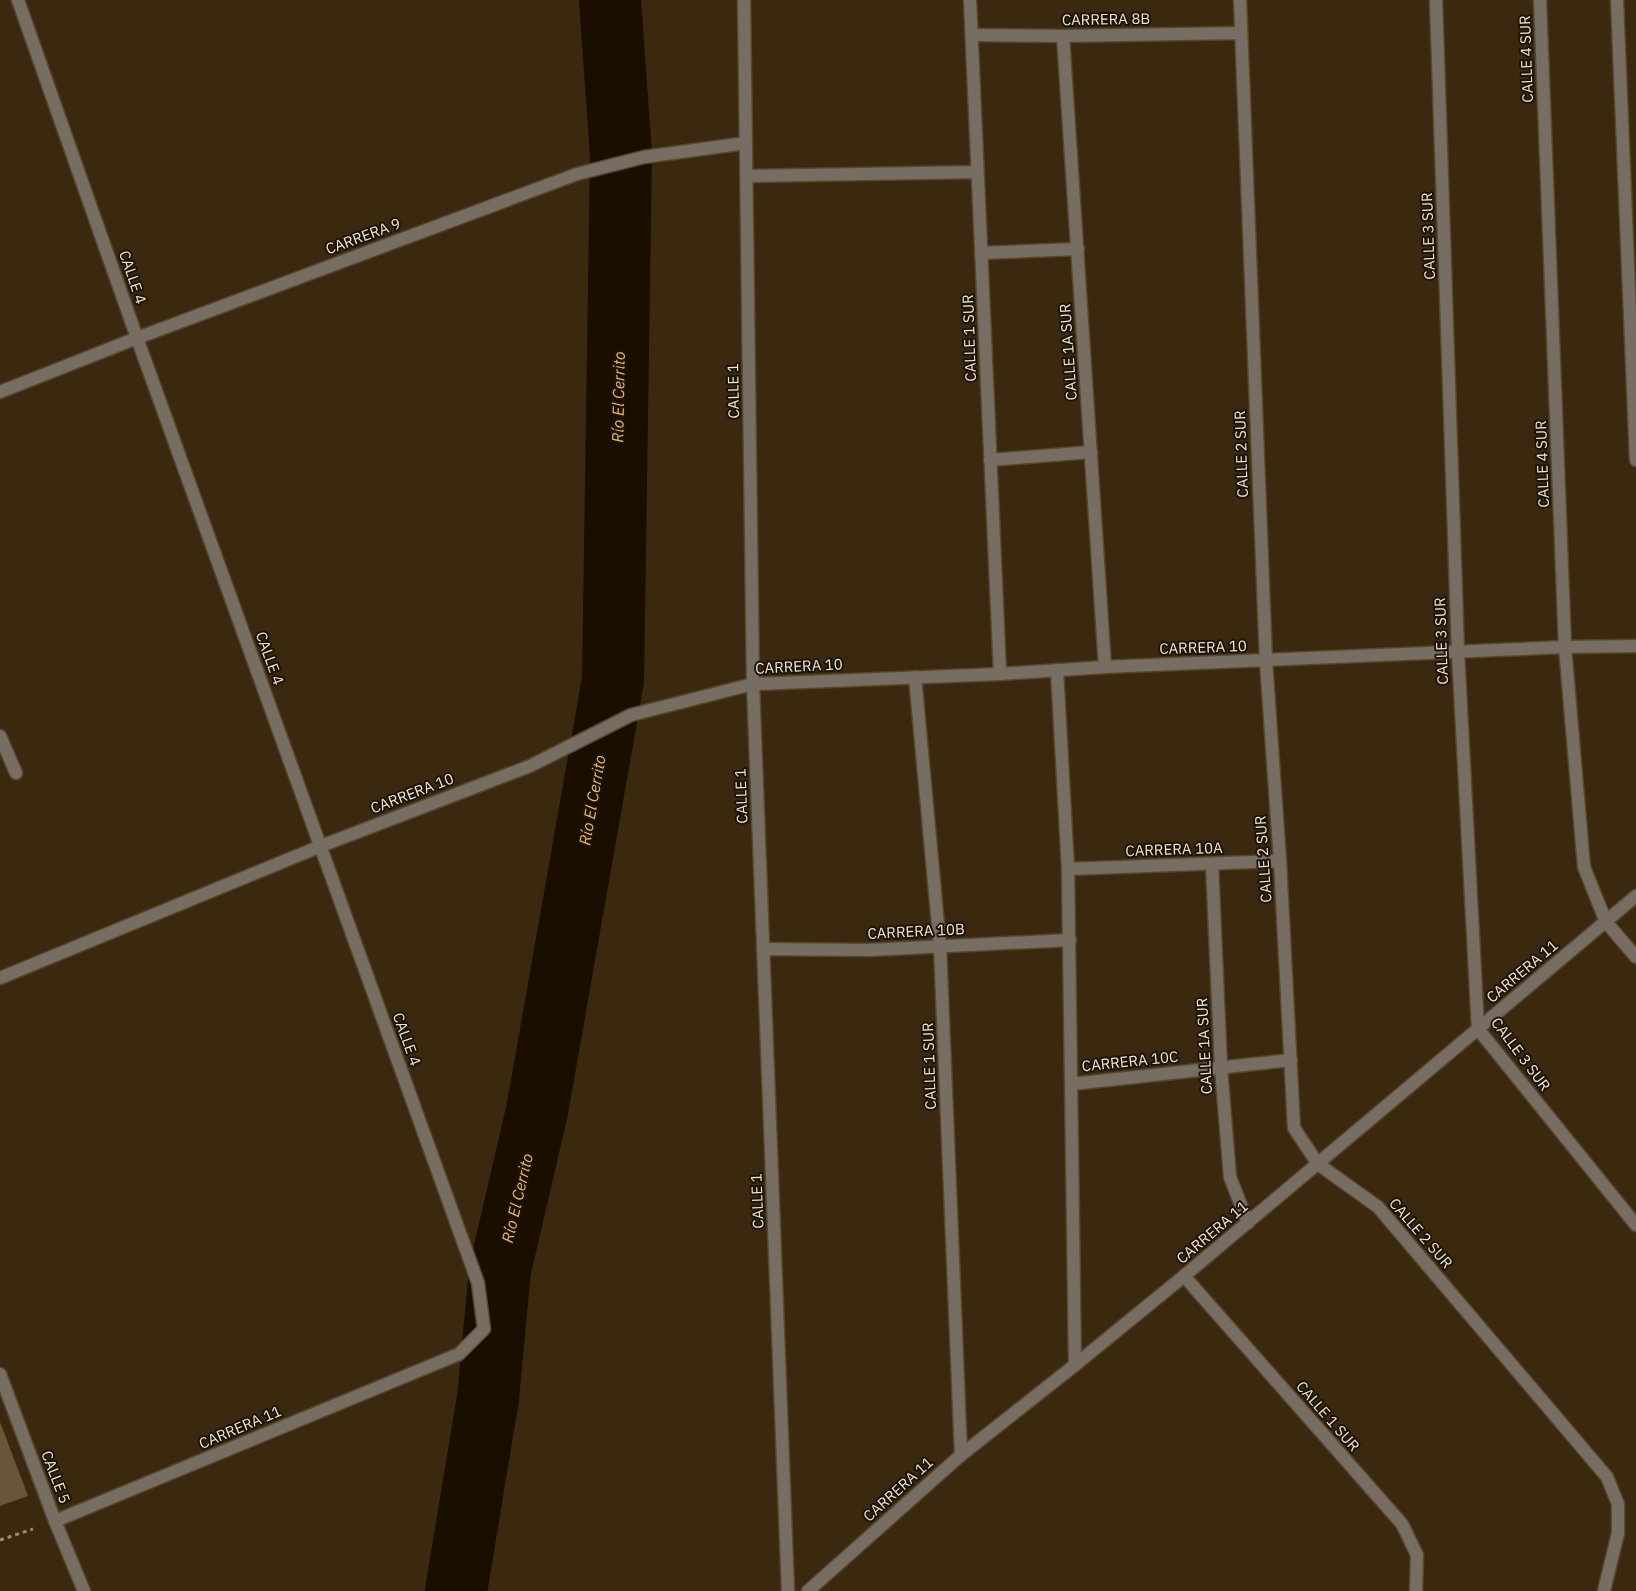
<svg xmlns="http://www.w3.org/2000/svg" width="1636" height="1591" font-family="'IBM Plex Sans',sans-serif">
  <style>
    .lines { fill: none; stroke-linecap: round; stroke-linejoin: round }
    .river { stroke: #1a0e01; stroke-width: 62 }
    .building { fill: #6a553b }
    .minor-casing { stroke: #58472f; stroke-width: 15 }
    .path { stroke: #9c8d79; stroke-width: 3; stroke-dasharray: 4 4; stroke-linecap: butt }
    .minor { stroke: #776d62; stroke-width: 12 }
    .labels { text-anchor: middle; dominant-baseline: central; stroke-width: 4; stroke-linejoin: round; paint-order: stroke }
    .street-label { font-size: 15px; fill: #f1e4d6; stroke: #1c1309 }
    .water-label { font-size: 16px; font-style: italic; fill: #eeb56b; stroke: #1c1309 }
  </style>
  <rect width="100%" height="100%" fill="#3b290f"/>
  <g class="lines">
    <path class="river" d="M456,1591L488,1398L500,1270L537,1111L613,680L621,155L610,0"/>
  </g>
  <path class="building" d="M0,1422L28,1496L0,1506Z"/>
  <g class="lines">
    <defs>
      <g id="minor">
        <path d="M18,0L137,338L478,1283L484,1329L459,1354L55,1521"/>
        <path d="M744,0L753,684L788,1591"/>
        <path d="M970,0L1000,674"/>
        <path d="M1240,0L1266,661L1280,861L1294,1128L1318,1164L1378,1207L1607,1477L1618,1504V1533L1604,1591"/>
        <path d="M1436,0L1458,652L1478,1029L1636,1225"/>
        <path d="M1540,0L1565,647L1584,867L1606,922L1636,957"/>
        <path d="M1617,0L1636,460"/>
        <path d="M972,35L1063,36L1241,33"/>
        <path d="M1063,36L1105,667"/>
        <path d="M747,176L977,172"/>
        <path d="M981,253L1078,249"/>
        <path d="M0,392L137,338L577,174L644,157L746,143"/>
        <path d="M990,460L1091,452"/>
        <path d="M1057,670L1068,869L1075,1365"/>
        <path d="M915,677L940,946L961,1455"/>
        <path d="M0,736L16,773"/>
        <path d="M1212,864L1221,1068L1230,1177L1248,1223"/>
        <path d="M1068,869L1280,861"/>
        <path d="M763,949L869,950L1070,940"/>
        <path d="M0,978L321,846L530,766L631,715L753,684L1000,674L1105,667L1565,647L1636,646"/>
        <path d="M1072,1084L1291,1060"/>
        <path d="M1184,1276L1402,1524L1417,1555L1416,1591"/>
        <path d="M0,1374L55,1521L84,1591"/>
        <path d="M808,1591L961,1455L1075,1365L1184,1276L1636,896"/>
      </g>
    </defs>
    <use href="#minor" class="minor-casing"/>
    <path class="path" d="M0,1540L33,1529"/>
    <use href="#minor" class="minor"/>
  </g>
  <g class="labels">
    <g class="street-label">
      <text transform="translate(1106 19) rotate(-1)">CARRERA 8B</text>
      <text transform="translate(1526 59) rotate(-92)">CALLE 4 SUR</text>
      <text transform="translate(363 236) rotate(-20)">CARRERA 9</text>
      <text transform="translate(1428 236) rotate(-92)">CALLE 3 SUR</text>
      <text transform="translate(133 277) rotate(71)">CALLE 4</text>
      <text transform="translate(969 338) rotate(-92)">CALLE 1 SUR</text>
      <text transform="translate(1068 352) rotate(-94)">CALLE 1A SUR</text>
      <text transform="translate(733 391) rotate(-91)">CALLE 1</text>
      <text transform="translate(1241 454) rotate(-92)">CALLE 2 SUR</text>
      <text transform="translate(1542 464) rotate(-92)">CALLE 4 SUR</text>
      <text transform="translate(1441 641) rotate(-92)">CALLE 3 SUR</text>
      <text transform="translate(1203 647) rotate(-2)">CARRERA 10</text>
      <text transform="translate(270 658) rotate(70)">CALLE 4</text>
      <text transform="translate(799 666) rotate(-3)">CARRERA 10</text>
      <text transform="translate(412 793) rotate(-21)">CARRERA 10</text>
      <text transform="translate(741 796) rotate(-92)">CALLE 1</text>
      <text transform="translate(1174 849) rotate(-2)">CARRERA 10A</text>
      <text transform="translate(1263 859) rotate(-94)">CALLE 2 SUR</text>
      <text transform="translate(916 931) rotate(-3)">CARRERA 10B</text>
      <text transform="translate(1522 971) rotate(-40)">CARRERA 11</text>
      <text transform="translate(407 1039) rotate(70)">CALLE 4</text>
      <text transform="translate(1204 1046) rotate(-93)">CALLE 1A SUR</text>
      <text transform="translate(1521 1054) rotate(53)">CALLE 3 SUR</text>
      <text transform="translate(1130 1061) rotate(-6)">CARRERA 10C</text>
      <text transform="translate(929 1066) rotate(-92)">CALLE 1 SUR</text>
      <text transform="translate(757 1201) rotate(-92)">CALLE 1</text>
      <text transform="translate(1212 1232) rotate(-40)">CARRERA 11</text>
      <text transform="translate(1421 1233) rotate(49)">CALLE 2 SUR</text>
      <text transform="translate(1328 1416) rotate(49)">CALLE 1 SUR</text>
      <text transform="translate(240 1427) rotate(-23)">CARRERA 11</text>
      <text transform="translate(56 1477) rotate(69)">CALLE 5</text>
      <text transform="translate(898 1489) rotate(-42)">CARRERA 11</text>
    </g>
    <g class="water-label">
      <text transform="translate(618 397) rotate(-89)">Río El Cerrito</text>
      <text transform="translate(592 800) rotate(-80)">Río El Cerrito</text>
      <text transform="translate(517 1198) rotate(-77)">Río El Cerrito</text>
    </g>
  </g>
</svg>
